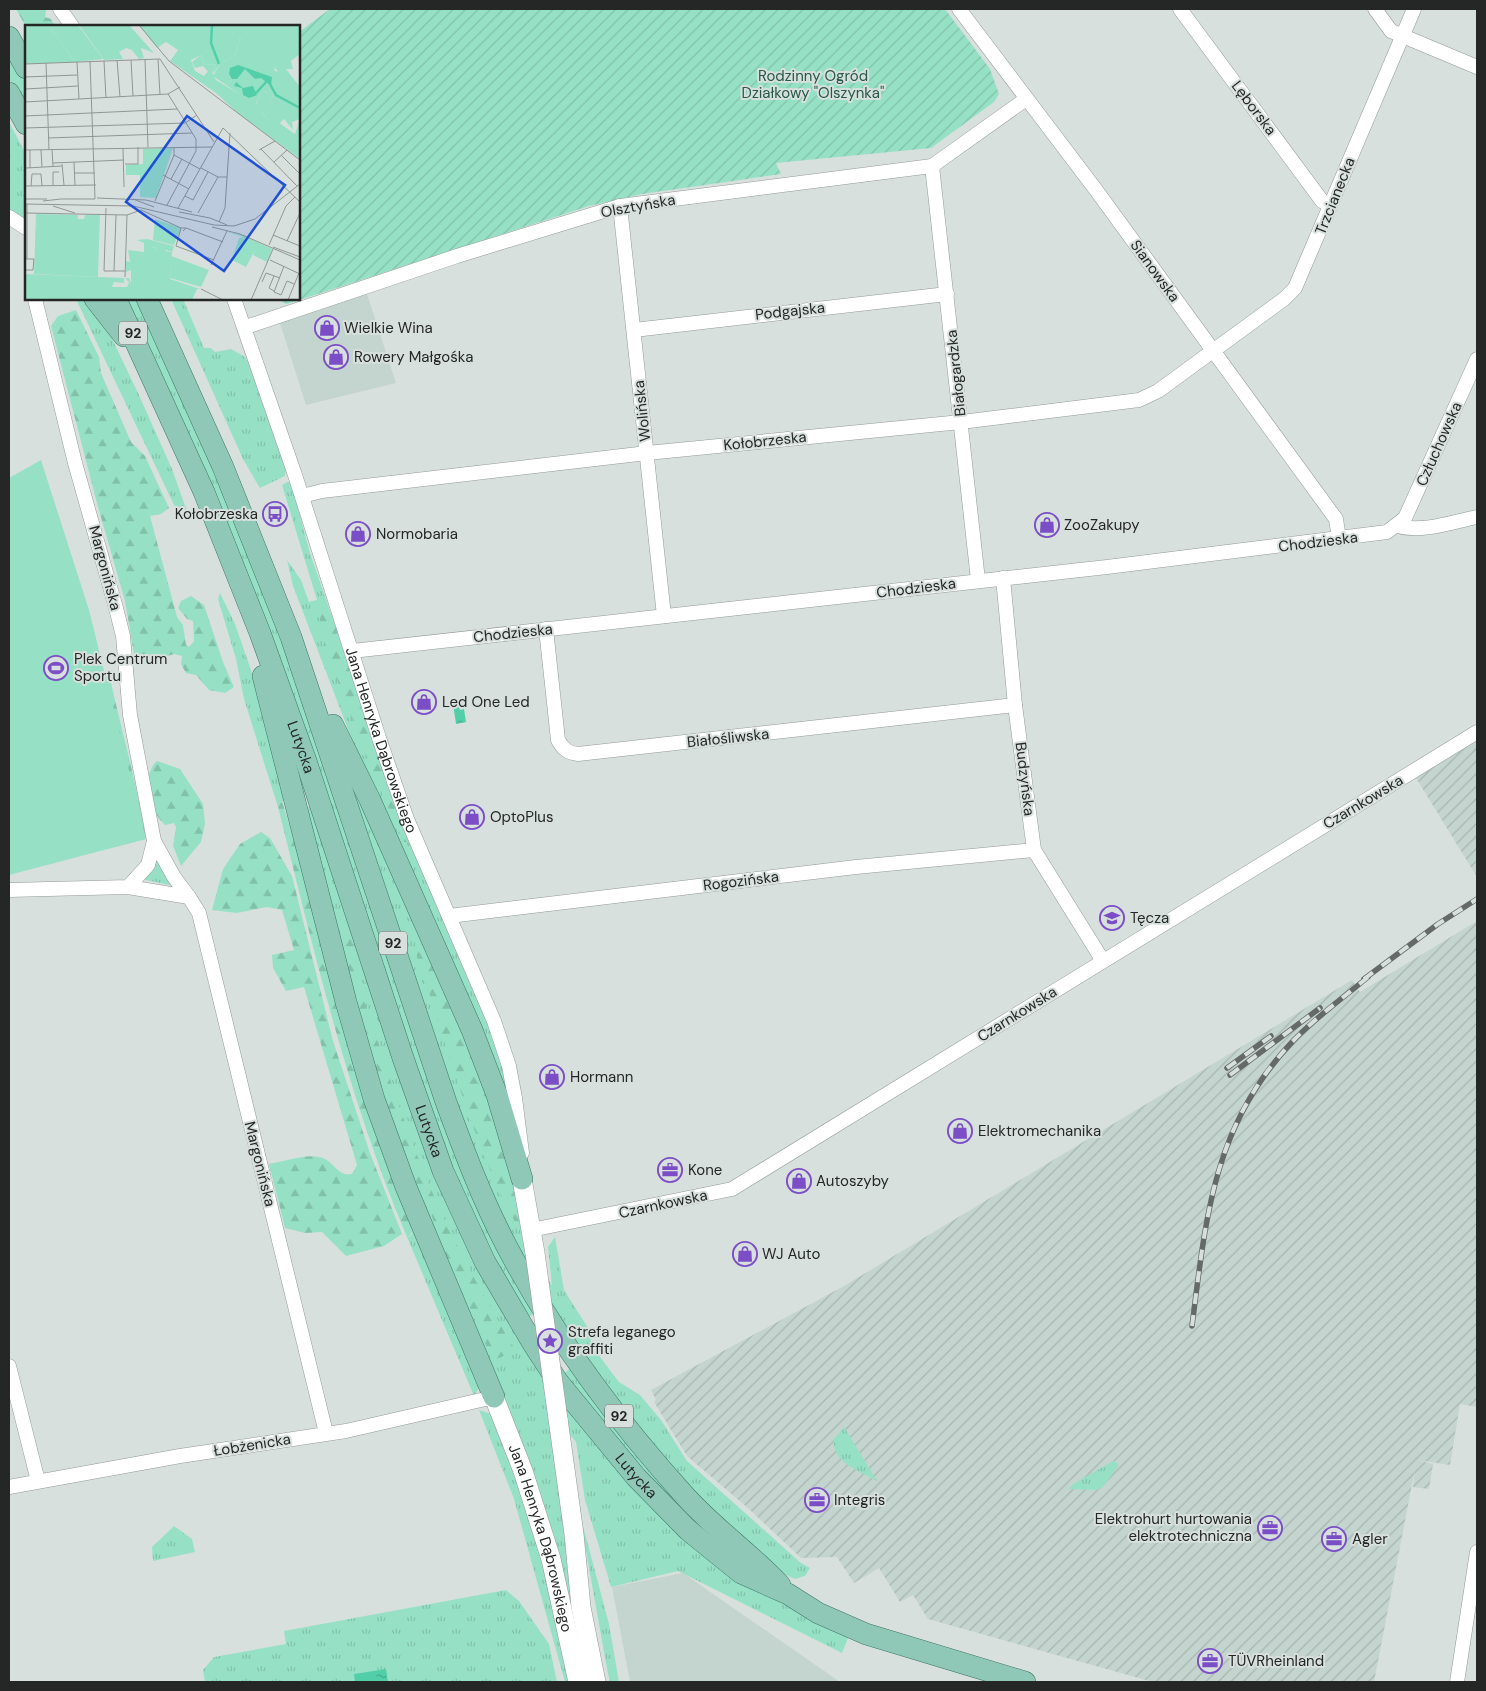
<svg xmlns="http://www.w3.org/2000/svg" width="1486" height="1691" font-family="'DM Sans',sans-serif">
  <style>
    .built { fill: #c4d4ce }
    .industrial { fill: url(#industrial-furrows) }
    .grass { fill: url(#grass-tufts) }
    .forest { fill: url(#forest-firs) }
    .garden { fill: url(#garden-furrows) }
    .pitch { fill: #96e1c6 }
    .water { fill: url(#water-ripples) }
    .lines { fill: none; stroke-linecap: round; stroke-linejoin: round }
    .minor-casing { stroke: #929a97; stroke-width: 15 }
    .secondary-casing { stroke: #929a97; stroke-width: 20 }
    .primary-casing { stroke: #3a7865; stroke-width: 22 }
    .minor { stroke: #fff; stroke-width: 14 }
    .secondary { stroke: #fff; stroke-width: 19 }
    .primary { stroke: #90c8b7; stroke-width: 21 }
    .rail-casing { stroke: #656a68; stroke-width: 5.5 }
    .rail { stroke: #d8e0dd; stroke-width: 4; stroke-dasharray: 11; stroke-linecap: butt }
    .secondary-bridge-casing { stroke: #929a97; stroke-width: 20; stroke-linecap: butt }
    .secondary-bridge { stroke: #fff; stroke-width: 19 }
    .labels { text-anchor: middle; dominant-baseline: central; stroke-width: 4; stroke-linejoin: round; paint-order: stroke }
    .shield { fill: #d8e0dd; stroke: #5a5e5d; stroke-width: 1 }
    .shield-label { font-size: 14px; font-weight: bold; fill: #242726 }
    .park-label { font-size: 15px; fill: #265949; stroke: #d8e0dd }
    .street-label { font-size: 15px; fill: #242726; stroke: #d8e0dd }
    .poi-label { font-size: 15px; fill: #242726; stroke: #d8e0dd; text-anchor: start }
    .inset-river { fill: none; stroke: #52cfa9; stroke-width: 2.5 }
    .inset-road { fill: none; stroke: #909694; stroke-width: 1 }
    .view { fill: #1d4ed8; fill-opacity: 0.15; stroke: #1d4ed8; stroke-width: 2.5 }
    .inset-edge { fill: none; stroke: #242726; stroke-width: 2.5 }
  </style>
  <defs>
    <pattern id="industrial-furrows" width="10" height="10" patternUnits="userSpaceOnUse" patternTransform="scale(1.25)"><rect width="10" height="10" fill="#c4d4ce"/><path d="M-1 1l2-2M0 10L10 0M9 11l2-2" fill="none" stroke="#a8b6b1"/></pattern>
    <pattern id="grass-tufts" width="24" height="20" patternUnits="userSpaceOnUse" patternTransform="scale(1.25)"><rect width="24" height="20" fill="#96e1c6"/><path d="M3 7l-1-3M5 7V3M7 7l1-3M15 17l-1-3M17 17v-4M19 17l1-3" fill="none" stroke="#81c1aa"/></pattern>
    <pattern id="forest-firs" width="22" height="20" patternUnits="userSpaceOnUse" patternTransform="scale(1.25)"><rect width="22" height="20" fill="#96e1c6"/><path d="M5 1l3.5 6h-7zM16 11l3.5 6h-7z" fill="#81c1aa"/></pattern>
    <pattern id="garden-furrows" width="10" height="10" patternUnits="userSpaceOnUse" patternTransform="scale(1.25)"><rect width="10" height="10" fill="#96e1c6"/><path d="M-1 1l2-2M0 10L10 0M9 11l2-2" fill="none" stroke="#81c1aa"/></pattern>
    <pattern id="water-ripples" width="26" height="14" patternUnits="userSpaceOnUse" patternTransform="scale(1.25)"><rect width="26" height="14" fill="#52cfa9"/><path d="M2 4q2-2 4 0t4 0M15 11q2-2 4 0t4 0" fill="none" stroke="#44a889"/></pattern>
  </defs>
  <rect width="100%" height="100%" fill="#d8e0dd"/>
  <g class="built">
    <path d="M367,294L396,383L306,405L280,323Z"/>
    <path d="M683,1573L840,1682H630L612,1587Z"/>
  </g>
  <g class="industrial">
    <path d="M1477,741V877L1416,778Z"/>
    <path d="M1477,921V1407L1460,1404L1450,1465L1417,1460L1433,1464L1429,1489L1413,1487L1415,1469L1374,1682H1153L928,1619L913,1595L900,1602L879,1568L854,1583L837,1557L801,1558L749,1509L687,1456L654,1402L656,1400L651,1390L844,1286L1352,980L1360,992Z"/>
  </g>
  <g class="grass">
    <path d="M9,53L26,84V109L9,78Z"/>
    <path d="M9,122L26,154V220L9,210Z"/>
    <path d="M76,299H89L105,324L138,393L172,469L189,517L174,505Z"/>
    <path d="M125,299H139L243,534L535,1313L526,1319L466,1205Z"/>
    <path d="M171,299H183L204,348H211L215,352L231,349L245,357L249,365L286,468L285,476L260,488L258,485L243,459Z"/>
    <path d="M287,482H291L310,553L357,689L472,980L502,1064L511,1106L351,737L293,586L287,560L301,580L309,602L317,600L282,485Z"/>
    <path d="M220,593L235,624L260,696L288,801H282L278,807L244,699L236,659L218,599Z"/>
    <path d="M342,755L462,1025L512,1174L521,1227L552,1286L548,1247L555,1237L564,1290L590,1331L591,1344L594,1349L619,1382L640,1395L661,1420L687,1461L801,1563L810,1568L805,1576L795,1579L786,1575L730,1529L654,1447L565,1329L501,1216L463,1125Z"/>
    <path d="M309,806L361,956L542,1372L767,1595L848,1638L842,1653L678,1571L611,1587L585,1500L576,1442L549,1408L588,1682L568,1594L395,1137L307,814Z"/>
    <path d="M156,859L175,886L141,879Z"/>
    <path d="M414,1228L480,1386L474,1396L407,1237L411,1236Z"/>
    <path d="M572,1367L720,1544L668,1501L563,1374Z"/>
    <path d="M479,1410L491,1414C531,1498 550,1592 570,1682H565L514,1499Z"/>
    <path d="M844,1427L877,1481C860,1471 831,1462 834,1439Z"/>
    <path d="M1113,1461L1118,1463V1466L1103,1487L1097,1490L1069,1489L1073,1484Z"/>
    <path d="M578,1507L609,1624L619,1682H610L608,1674Z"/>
    <path d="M174,1526L192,1539L195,1552L153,1561L152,1547Z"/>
    <path d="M506,1590L519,1601L549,1644L557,1682H205L203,1670L214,1657L286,1644L284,1631Z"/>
  </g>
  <g class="forest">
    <path d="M16,9H46L45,17L51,19L55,26L26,27Z"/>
    <path d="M76,310L99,357L101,373L131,442L145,456L169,508L161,514L150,516L177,617L183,625L186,645L189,647L194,641L193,621L187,619L178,608L181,601L191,596L204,605L223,662L234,687L225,693L209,690L196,675L186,673L181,664L182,656L174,654L136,666L125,601L98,507L51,326L58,316Z"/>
    <path d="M325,609L329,610L332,616L389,792L409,839L407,842H404C383,798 365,752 347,706C336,676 323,646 319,614Z"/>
    <path d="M104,671L109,674C121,729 137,783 146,839L114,847Z"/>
    <path d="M157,761L180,769L203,804L205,824L201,842L181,866L173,846L176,827L174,823L165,825C149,810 140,777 157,761Z"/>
    <path d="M282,801L414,1228L410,1236L407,1237C348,1098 314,952 278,807Z"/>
    <path d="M261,832L270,838L292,876L333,1041L370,1153L402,1234L384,1246L346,1256L322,1232L305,1233L285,1228L269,1164C283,1162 305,1154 319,1157C333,1159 337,1177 352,1174L357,1165L304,987L286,991L273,968L272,955L294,950L282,910L267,907L237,913L212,910L223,869L240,844Z"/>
    <path d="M340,913L346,921L360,967L355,972C378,1041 399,1112 427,1180C451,1238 481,1292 513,1346C508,1354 500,1360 491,1359L481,1332L449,1264L431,1214L422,1199L414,1176L397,1144L349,982L339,927Z"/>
    <path d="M421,935C463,1030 504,1119 520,1222L516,1224C471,1140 448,1046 417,957L415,939Z"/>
  </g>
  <path class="garden" d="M330,9H945L990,69L999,94L994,102L931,148L776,163L781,174L642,194L589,206L287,304L276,299H299V32Z"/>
  <path class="pitch" d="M41,460L89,610L146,839L9,875V478Z"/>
  <g class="water">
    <path d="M453,704H459L460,710L464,709L466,722L456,724Z"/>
    <path d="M386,1669L388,1682H355L354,1674Z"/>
  </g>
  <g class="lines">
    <defs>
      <g id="minor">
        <path d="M60,9L72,26"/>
        <path d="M959,9L1096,190L1336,519L1339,539"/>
        <path d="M1180,9L1322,201L1330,206"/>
        <path d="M1375,9L1391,31L1477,67"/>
        <path d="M932,166L978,580"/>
        <path d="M620,206L664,616"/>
        <path d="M9,217L26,228"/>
        <path d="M35,299L75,463L116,608L123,636L130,715L154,841"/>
        <path id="s1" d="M234,299L295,475L379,738L407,819L494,1021L509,1066L515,1098L522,1153"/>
        <path d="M246,327L457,256L620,206L932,166L1026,99"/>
        <path d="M634,330L947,294"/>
        <path d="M302,496L322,491L647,453L961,422L1139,400L1158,391L1284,299L1295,288L1414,9"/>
        <path d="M1397,526C1423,533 1452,522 1477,517"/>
        <path d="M1003,578L1015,705L1034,850L1103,961"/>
        <path d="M546,629L558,740C563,749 568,753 578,754L1015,705"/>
        <path d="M352,651L1107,567L1387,532L1405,518L1477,359"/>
        <path d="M9,890L128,887L189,897L174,877L154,841L148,865L128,887"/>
        <path d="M189,897L199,913L326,1433"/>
        <path d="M449,916L856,867L1034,850"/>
        <path d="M531,1230L732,1189L1477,732"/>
        <path d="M9,1366L38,1481"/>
        <path d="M9,1487L180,1456L346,1431L494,1397"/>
        <path d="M1457,1682L1477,1552"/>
      </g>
      <g id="secondary">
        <path d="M522,1179L535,1253"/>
        <path id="s2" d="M494,1397L523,1471L551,1559L578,1682"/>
        <path d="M558,1419L574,1534L581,1607L596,1682"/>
      </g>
      <g id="primary">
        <path d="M9,37L26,68"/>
        <path d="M9,93L26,124"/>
        <path d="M95,299L124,336"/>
        <path id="s3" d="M116,299L204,492L260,633L306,761L403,1058L443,1171L485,1262L532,1342L558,1382L636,1477L688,1530L741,1573L788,1594L818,1613L866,1634L1025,1682"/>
        <path d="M147,299L223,467L291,637L446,1102C464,1151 482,1199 506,1245C554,1336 617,1421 686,1497C715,1529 751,1554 780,1585"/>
        <path d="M263,676L346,1002L374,1099L406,1187L494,1397"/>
        <path d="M333,725L370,800L472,1030L497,1095L522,1179"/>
      </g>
    </defs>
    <use href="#minor" class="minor-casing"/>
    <use href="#secondary" class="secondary-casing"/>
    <use href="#primary" class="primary-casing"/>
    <use href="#minor" class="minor"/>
    <use href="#secondary" class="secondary"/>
    <use href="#primary" class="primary"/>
    <defs>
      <g id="rail">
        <path d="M1364,979L1438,924L1477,899"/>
        <path d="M1227,1068L1271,1036"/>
        <path d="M1230,1075L1320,1008"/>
        <path d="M1192,1326C1206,1217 1213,1125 1293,1041C1316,1017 1343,998 1368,977"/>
      </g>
    </defs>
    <use href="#rail" class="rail-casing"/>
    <use href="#rail" class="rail"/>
    <defs>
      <path id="secondary-bridge" d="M535,1253L558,1419"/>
    </defs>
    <use href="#secondary-bridge" class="secondary-bridge-casing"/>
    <use href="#secondary-bridge" class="secondary-bridge"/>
  </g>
  <defs>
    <symbol id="shop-ring" viewBox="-11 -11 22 22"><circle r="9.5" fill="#d8e0dd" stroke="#7b4ec7" stroke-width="1.5"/><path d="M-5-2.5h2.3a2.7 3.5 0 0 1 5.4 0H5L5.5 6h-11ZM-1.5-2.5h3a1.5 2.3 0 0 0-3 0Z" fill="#7b4ec7"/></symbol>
    <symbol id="bus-ring" viewBox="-11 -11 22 22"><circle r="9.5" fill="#d8e0dd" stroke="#7b4ec7" stroke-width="1.5"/><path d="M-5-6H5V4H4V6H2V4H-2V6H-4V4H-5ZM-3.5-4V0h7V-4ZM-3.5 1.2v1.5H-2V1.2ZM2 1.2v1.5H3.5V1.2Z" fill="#7b4ec7"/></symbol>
    <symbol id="stadium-ring" viewBox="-11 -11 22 22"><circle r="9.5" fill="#d8e0dd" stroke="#7b4ec7" stroke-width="1.5"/><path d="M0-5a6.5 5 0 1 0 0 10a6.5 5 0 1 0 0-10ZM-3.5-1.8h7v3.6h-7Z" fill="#7b4ec7"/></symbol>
    <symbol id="school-ring" viewBox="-11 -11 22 22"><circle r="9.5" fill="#d8e0dd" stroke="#7b4ec7" stroke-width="1.5"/><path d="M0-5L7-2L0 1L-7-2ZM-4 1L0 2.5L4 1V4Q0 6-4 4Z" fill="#7b4ec7"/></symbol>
    <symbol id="office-ring" viewBox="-11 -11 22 22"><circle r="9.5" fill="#d8e0dd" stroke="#7b4ec7" stroke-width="1.5"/><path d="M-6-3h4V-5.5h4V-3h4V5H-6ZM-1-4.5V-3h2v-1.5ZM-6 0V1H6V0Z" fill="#7b4ec7"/></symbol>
    <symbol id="sight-ring" viewBox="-11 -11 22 22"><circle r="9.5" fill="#d8e0dd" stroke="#7b4ec7" stroke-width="1.5"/><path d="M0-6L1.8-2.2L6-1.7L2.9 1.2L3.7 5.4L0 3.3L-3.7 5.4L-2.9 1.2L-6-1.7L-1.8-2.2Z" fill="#7b4ec7"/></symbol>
  </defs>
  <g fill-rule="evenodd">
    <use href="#shop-ring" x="313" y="314" width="28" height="28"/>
    <use href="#shop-ring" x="322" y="343" width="28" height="28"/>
    <use href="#bus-ring" x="261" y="500" width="28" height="28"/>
    <use href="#shop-ring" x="1033" y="511" width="28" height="28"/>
    <use href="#shop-ring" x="344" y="520" width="28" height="28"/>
    <use href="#stadium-ring" x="42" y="654" width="28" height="28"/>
    <use href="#shop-ring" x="410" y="688" width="28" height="28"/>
    <use href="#shop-ring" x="458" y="803" width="28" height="28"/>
    <use href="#school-ring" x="1098" y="904" width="28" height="28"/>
    <use href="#shop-ring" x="538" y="1063" width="28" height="28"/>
    <use href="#shop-ring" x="946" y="1117" width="28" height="28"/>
    <use href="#office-ring" x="656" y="1156" width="28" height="28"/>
    <use href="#shop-ring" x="785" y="1167" width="28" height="28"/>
    <use href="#shop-ring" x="731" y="1240" width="28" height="28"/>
    <use href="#sight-ring" x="536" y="1327" width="28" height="28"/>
    <use href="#office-ring" x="803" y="1486" width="28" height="28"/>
    <use href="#office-ring" x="1256" y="1514" width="28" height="28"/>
    <use href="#office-ring" x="1320" y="1525" width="28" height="28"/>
    <use href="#office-ring" x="1196" y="1647" width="28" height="28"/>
  </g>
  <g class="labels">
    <g class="shield">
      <rect x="119" y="321.5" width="28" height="23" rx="4"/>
      <rect x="379" y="931.5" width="28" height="23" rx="4"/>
      <rect x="605" y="1404.5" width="28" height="23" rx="4"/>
    </g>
    <g class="shield-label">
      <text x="133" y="333">92</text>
      <text x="393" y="943">92</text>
      <text x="619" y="1416">92</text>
    </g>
    <g class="park-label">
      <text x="813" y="76">Rodzinny Ogród<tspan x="813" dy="17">Działkowy "Olszynka"</tspan></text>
    </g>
    <g class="street-label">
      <text transform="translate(1254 108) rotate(53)">Lęborska</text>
      <text transform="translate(1335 196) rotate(-68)">Trzcianecka</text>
      <text transform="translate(638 206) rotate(-10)">Olsztyńska</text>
      <text transform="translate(1155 271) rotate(54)">Sianowska</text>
      <text transform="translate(790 311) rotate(-6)">Podgajska</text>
      <text transform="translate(956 373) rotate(-96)">Białogardzka</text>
      <text transform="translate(642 411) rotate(-96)">Wolińska</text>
      <text transform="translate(765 441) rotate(-6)">Kołobrzeska</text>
      <text transform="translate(1439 444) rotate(-66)">Człuchowska</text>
      <text transform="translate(1318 542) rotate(-7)">Chodzieska</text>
      <text transform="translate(105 568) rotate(75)">Margonińska</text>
      <text transform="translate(916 588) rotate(-7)">Chodzieska</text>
      <text transform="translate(513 633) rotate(-6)">Chodzieska</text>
      <text transform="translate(728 738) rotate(-6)">Białośliwska</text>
      <text stroke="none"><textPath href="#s1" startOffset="465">Jana Henryka Dąbrowskiego</textPath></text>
      <text stroke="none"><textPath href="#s3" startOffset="485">Lutycka</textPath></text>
      <text transform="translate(1025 779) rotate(83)">Budzyńska</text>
      <text transform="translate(1363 802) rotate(-31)">Czarnkowska</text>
      <text transform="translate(741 881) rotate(-7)">Rogozińska</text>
      <text transform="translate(1017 1014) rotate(-32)">Czarnkowska</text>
      <text stroke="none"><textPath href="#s3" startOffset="890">Lutycka</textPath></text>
      <text transform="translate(260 1164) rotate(76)">Margonińska</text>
      <text transform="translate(663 1204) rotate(-12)">Czarnkowska</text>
      <text transform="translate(252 1445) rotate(-9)">Łobżenicka</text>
      <text stroke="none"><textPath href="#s3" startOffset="1295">Lutycka</textPath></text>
      <text stroke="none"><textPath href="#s2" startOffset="149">Jana Henryka Dąbrowskiego</textPath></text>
    </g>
    <g class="poi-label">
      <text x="344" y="328">Wielkie Wina</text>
      <text x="354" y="357">Rowery Małgośka</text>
      <text x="258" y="514" text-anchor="end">Kołobrzeska</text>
      <text x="1064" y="525">ZooZakupy</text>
      <text x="376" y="534">Normobaria</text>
      <text x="74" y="659">Plek Centrum<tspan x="74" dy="17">Sportu</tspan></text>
      <text x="442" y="702">Led One Led</text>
      <text x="490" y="817">OptoPlus</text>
      <text x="1130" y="918">Tęcza</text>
      <text x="570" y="1077">Hormann</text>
      <text x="978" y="1131">Elektromechanika</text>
      <text x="688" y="1170">Kone</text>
      <text x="816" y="1181">Autoszyby</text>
      <text x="762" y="1254">WJ Auto</text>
      <text x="568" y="1332">Strefa leganego<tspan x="568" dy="17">graffiti</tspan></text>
      <text x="834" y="1500">Integris</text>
      <text x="1252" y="1519" text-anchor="end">Elektrohurt hurtowania<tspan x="1252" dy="17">elektrotechniczna</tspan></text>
      <text x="1352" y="1539">Agler</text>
      <text x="1228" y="1661">TÜVRheinland</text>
    </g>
  </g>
  <g transform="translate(25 25)">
    <rect width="275" height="275" fill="#d8e0dd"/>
    <path d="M176,30L180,40L191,39L186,50L178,41L170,43L167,37ZM203,207H205L217,210L247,224L241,241L242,237L228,230L230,225L221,242L207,235L214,213L218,212ZM119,217L134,225L147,227L145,254L175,264H172L167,275H0V249L99,253V256L89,255L99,256V258L89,257L87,262H102L104,257L100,253H104L106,258V245L101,247V236L105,237L103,225L119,227Z" fill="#96e1c6"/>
    <path d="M0,0H23L50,37L0,39ZM54,0H104L129,28L116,23L119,33L114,34L107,25L101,23L94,27L98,34L79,35ZM114,0H275V29L266,36L268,44H261L275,62V70L248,41V37L229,27L215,13L210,30L195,39L188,49L191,55L231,79L237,66L246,67L248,70L245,79L240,85L235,84L243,95H250L270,109L275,94V134L214,89L191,68L145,36L153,25L141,17L132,23ZM176,30L180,40L191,39L187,49L184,45L179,51L170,46L166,35ZM122,214L149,221L147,227L142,225L135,228L131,223L112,215ZM146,231L184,245L176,262L145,253Z" fill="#96e1c6" fill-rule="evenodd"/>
    <path d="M183,0H189L193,20L190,26H179L165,34L164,28L171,29L178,22ZM215,13L229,26L241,30L248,37L250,46L256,47L275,70V94L267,97L268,105L259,94L255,98L243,95L235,84H240L245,79L248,70L246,67L237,66L230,80L188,51L195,39L210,30Z" fill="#96e1c6"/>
    <path d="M23,0H53L78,34L50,37ZM148,123L131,173L115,172V150H101V140L118,139V124ZM11,189L53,190V194H59L60,190H75L73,252L9,249Z" fill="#96e1c6"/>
    <path d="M130,194L156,203L149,220L128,215Z" fill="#96e1c6"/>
    <path d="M213,40L247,52L246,61L236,53L230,54L220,44L212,54H207L204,49L205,43ZM211,57L218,63L228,61L232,70L224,73L218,70L217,63L209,61Z" fill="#52cfa9"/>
    <path class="inset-river" d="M187,0L186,18L194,39M245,59L251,70L275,83M231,68L243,55"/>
    <path class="inset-road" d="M114,0L144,36L275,135M120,34L123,122M133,34L135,70M135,34L189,117M92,35L95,72M106,35L108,71M65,36L70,174M79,36L81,73M52,37L54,74M21,38L24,125M0,39L135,34M0,52L52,50M0,64L53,61M0,77L143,69L155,62M0,91L152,84M0,103L160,98L172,90M23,113L167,108M98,123L99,162M27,124L28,141M236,124L272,161M0,125L187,122M5,125V143M16,125L17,142M234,125L250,116M149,130L175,144M256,130L275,149M49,137L50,160M249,137L262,125M28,138L99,135M37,139L39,160M100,139H113V122M1,143L37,141M176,143L193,152H202M50,148H70M138,150L164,164M146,154L157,134M28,160V147H34M0,161L71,160M6,161L7,149H16L17,161M160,171L168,175L183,147M72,173L121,175L167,187M0,174H22M36,174H70M108,174L129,182M18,176L36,174M130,176L149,130V122M0,179L108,181L189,200L209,201L230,194L275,159M2,179V234M142,180L171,126V114L143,69M28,181L50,188M81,183L79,246H100M153,183L198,103L275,177M154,187L185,193L202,200M0,188L102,190L116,185L156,203M173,188L193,152M194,197L200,183L205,108M187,202L215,209L275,235M161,203L198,217M158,206L161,203H156L151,221L189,235M248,210L275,221M262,216L275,188M244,220L261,181L270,172M248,222L275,232M0,234H9L8,245H0M245,235L275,249M186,240L202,206M259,241L249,267L256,270L262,256L269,259M89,246L91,190M249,251L244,263L249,266M100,252L102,190M237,257L241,248L255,253M176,264L198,275M226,275L248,224M263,275L274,248"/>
    <path class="view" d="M162,91L260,160L199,246L101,177Z"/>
    <rect width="275" height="275" class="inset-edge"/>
  </g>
  <rect width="1486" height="1691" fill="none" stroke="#242726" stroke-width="20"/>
</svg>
